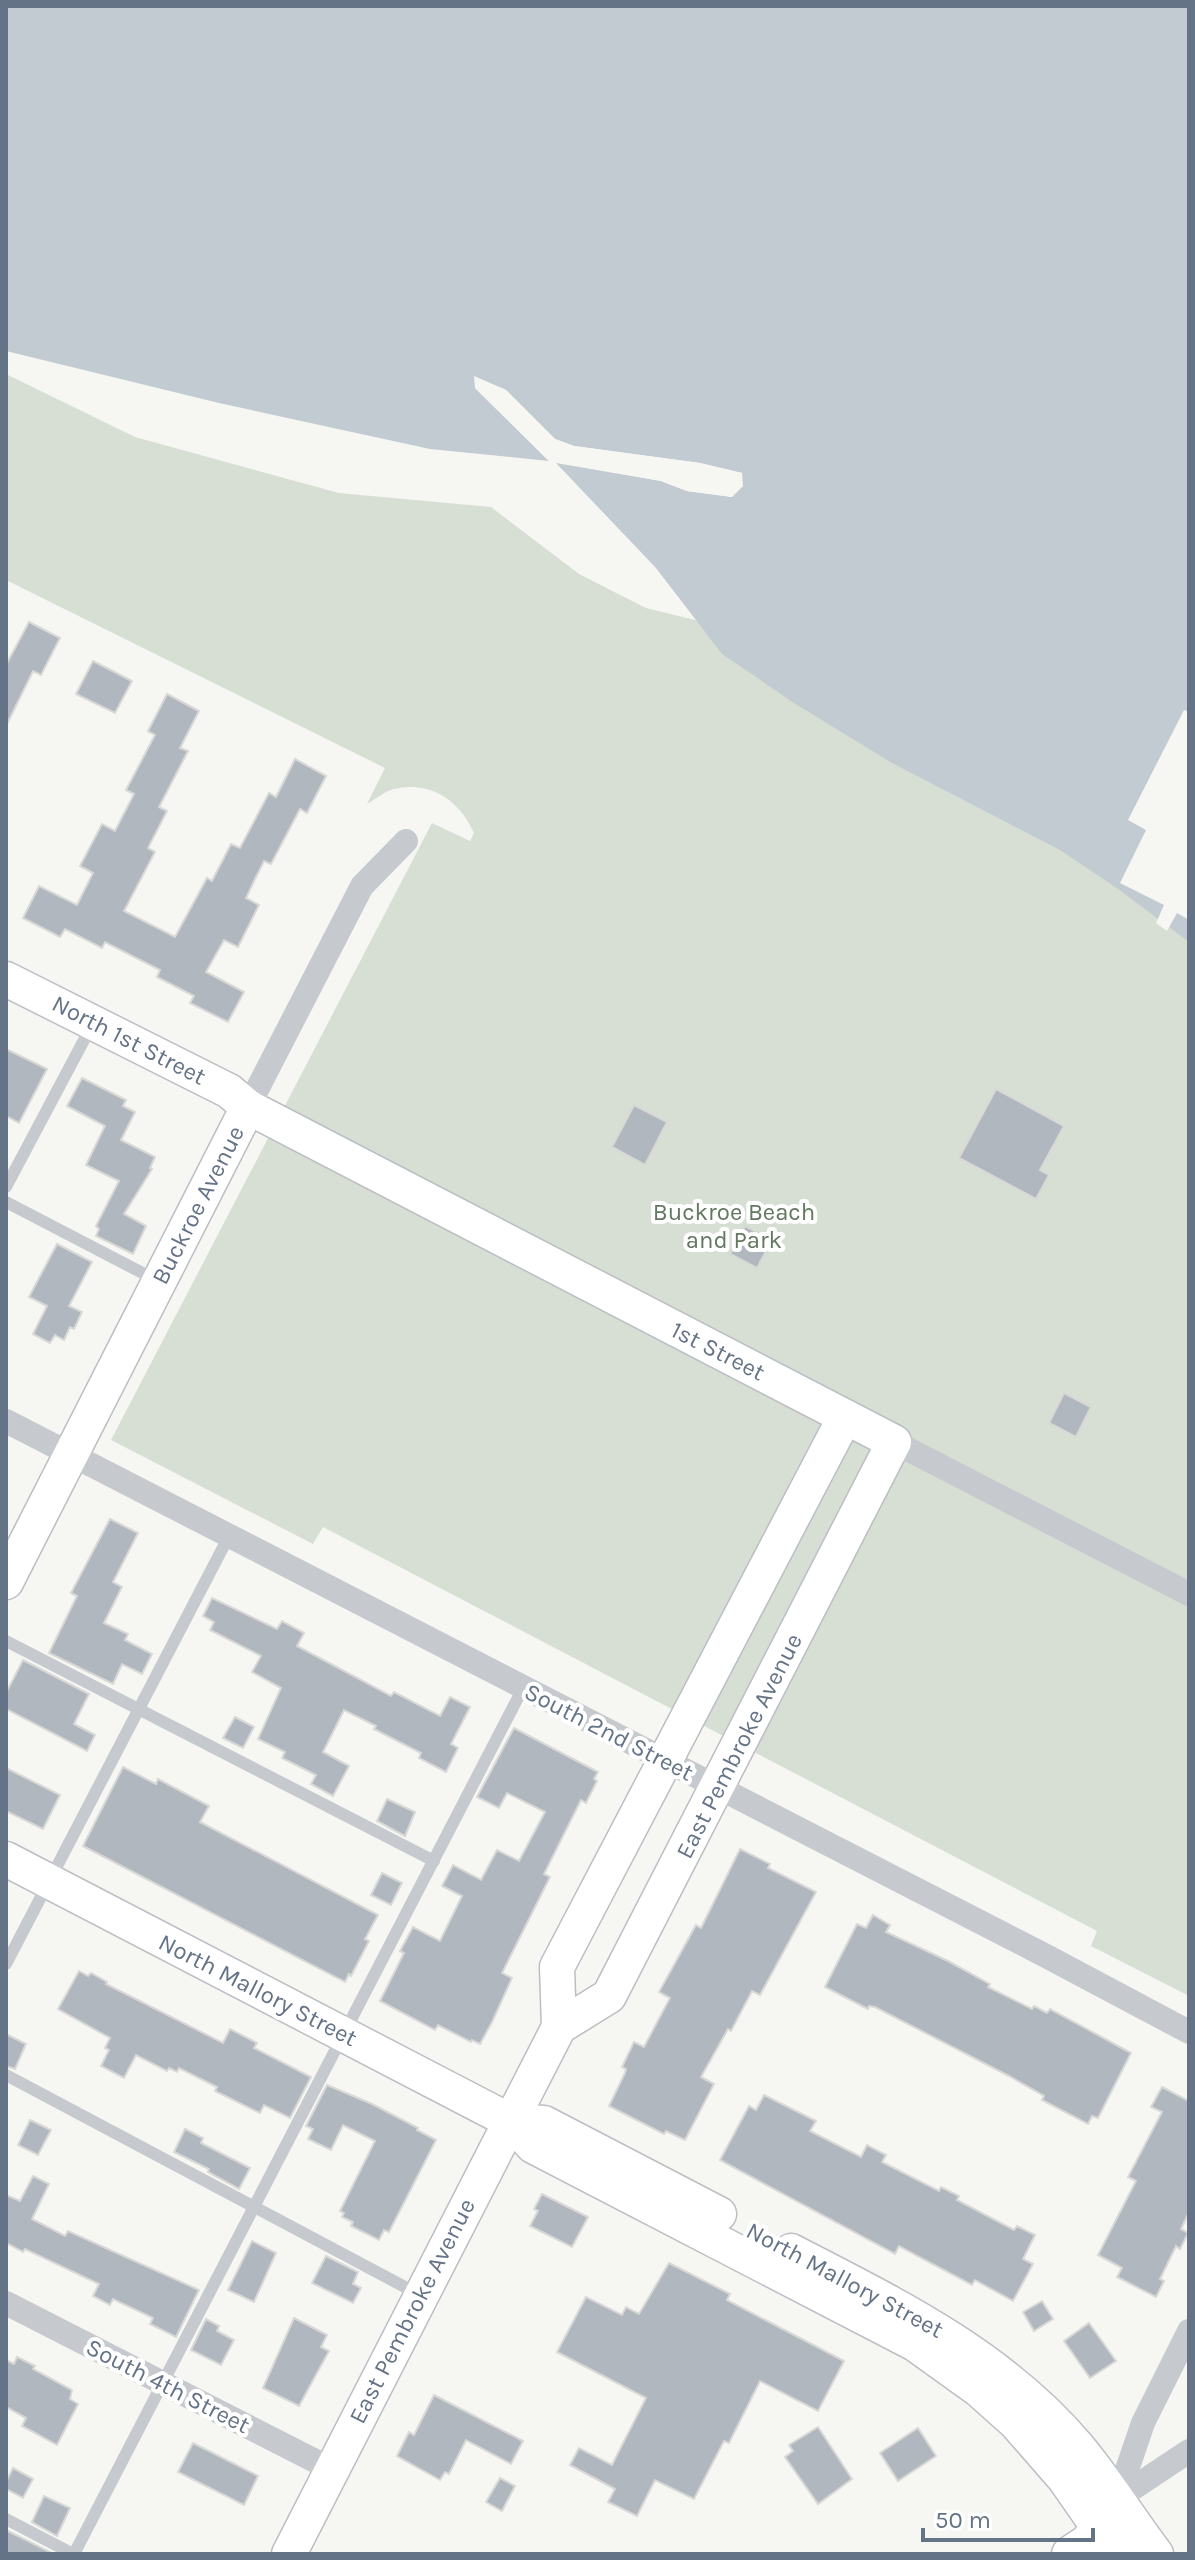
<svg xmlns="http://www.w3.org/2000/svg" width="1195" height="2560" font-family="Karla,sans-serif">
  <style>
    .green { fill: #d7dfd4 }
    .water { fill: #c2cbd1 }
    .pier { fill: #f6f7f3; fill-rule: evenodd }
    .building { fill: #b1b7be; stroke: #d8d8d6; stroke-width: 2 }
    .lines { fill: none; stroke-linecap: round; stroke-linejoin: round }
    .secondary-casing { stroke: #bbbec3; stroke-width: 37 }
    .lane { stroke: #c6c9cd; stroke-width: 12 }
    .street { stroke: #c6c9cd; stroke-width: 24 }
    .secondary { stroke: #fff; stroke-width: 34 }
    .labels { text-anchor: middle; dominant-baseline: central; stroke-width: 8; stroke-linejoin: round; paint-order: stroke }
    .street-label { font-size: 24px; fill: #647386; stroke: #fff }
    .park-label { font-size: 24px; fill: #62785f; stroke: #fff }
  </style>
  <rect width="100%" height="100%" fill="#f6f7f3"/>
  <path class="green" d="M6,374L135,437L339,493L491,507L579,574L646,608L790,643L1189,926V1996L1091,1946L1097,1931L323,1527L313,1544L111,1440L432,823L470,841L474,833C460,801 431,780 394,789C385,791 376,799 367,804L385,768L6,580Z"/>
  <path class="water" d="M6,6H1189V942L1118,889L1060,850L892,763L794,703L722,654L656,568L556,463L661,481L687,491L732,497L742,486V473L700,463L574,446L555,439L506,390L475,377V388L549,461L430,449L219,403L6,351Z"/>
  <g class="pier">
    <path d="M474,376L506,390L555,439L574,446L700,463L742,473L743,486L732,497L687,491L661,481L549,461L475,388ZM479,383L504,393L553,442L573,450L699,467L738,476V484L730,493L688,487L662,477L553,460L479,386Z"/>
    <path d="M1184,710L1189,712V920L1177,913L1167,931L1156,923L1164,905L1120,883L1146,830L1128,820Z"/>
  </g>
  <g class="building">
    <path d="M29,622L60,638L41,675L33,671L6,726V665Z"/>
    <path d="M93,661L132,681L115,713L76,694Z"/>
    <path d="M167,694L199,711L180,748L188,751L159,807L167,811L148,848L155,852L124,911L175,937L207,878L212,881L231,844L240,848L269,793L276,797L295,759L326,776L307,813L300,809L271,864L264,861L255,879L246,898L259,905L238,947L224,940L206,972L244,992L228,1022L190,1003L194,996L157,977L160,970L105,942L102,948L65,929L60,937L23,918L39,886L77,905L93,873L80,866L102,824L115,831L134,794L126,790L155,735L148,731Z"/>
    <path d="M6,1049L47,1069L19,1123L6,1116Z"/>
    <path d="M82,1078L126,1100L123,1106L135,1112L121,1140L155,1157L150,1168L152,1169L124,1214L146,1226L133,1254L96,1236L99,1229L96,1226L119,1181L86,1165L105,1126L67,1106Z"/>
    <path d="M996,1089L1064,1126L1040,1170L1049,1175L1036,1199L959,1158Z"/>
    <path d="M634,1105L667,1122L645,1165L612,1147Z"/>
    <path d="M745,1226L772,1240L757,1268L730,1254Z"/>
    <path d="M57,1244L92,1262L69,1306L82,1312L74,1329L70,1327L64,1340L55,1335L50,1343L33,1334L47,1306L29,1297Z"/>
    <path d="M1064,1393L1091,1407L1076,1437L1049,1423Z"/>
    <path d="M110,1519L138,1533L113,1582L122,1587L104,1623L128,1634L125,1640L152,1654L142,1674L122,1664L113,1684L49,1653L77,1596L71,1593Z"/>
    <path d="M212,1598L277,1629L282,1621L304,1633L297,1646L391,1696L394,1692L440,1716L450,1697L470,1707L451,1744L458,1748L446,1772L419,1758L421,1753L374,1729L376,1726L344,1710L323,1752L349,1766L333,1796L311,1784L316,1775L282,1758L285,1752L258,1739L281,1688L252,1672L261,1656L210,1630L214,1622L203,1616Z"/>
    <path d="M23,1660L89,1694L74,1724L95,1735L87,1751L6,1709V1693Z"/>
    <path d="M235,1717L254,1727L243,1748L223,1738Z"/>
    <path d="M514,1728L598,1772L594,1779L597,1781L586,1803L581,1800L544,1874L550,1877L502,1973L512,1978L492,2022L480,2044L472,2040L471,2042L438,2025L435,2030L380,2001L404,1953L400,1951L413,1927L440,1941L462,1896L442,1886L453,1865L481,1880L497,1850L519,1861L545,1812L507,1793L499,1808L477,1797Z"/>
    <path d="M123,1767L156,1784L158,1779L209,1806L200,1822L378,1915L365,1939L369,1941L351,1976L349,1974L345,1982L83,1846Z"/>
    <path d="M6,1768L60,1795L43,1829L6,1811Z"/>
    <path d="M387,1799L415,1812L405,1836L377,1821Z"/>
    <path d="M740,1849L770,1864L768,1868L816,1892L760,1995L752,1991L731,2031L728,2029L701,2077L714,2084L685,2140L666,2131L664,2134L609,2106L625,2073L626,2069L622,2067L634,2042L644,2047L670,1998L659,1992L696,1925L701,1928Z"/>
    <path d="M382,1873L402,1883L391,1905L371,1895Z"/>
    <path d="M873,1915L890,1925L886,1932L948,1961L990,1984L988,1987L1032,2009L1034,2006L1047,2013L1050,2009L1131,2053L1098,2118L1092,2116L1088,2124L1042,2100L1044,2096L1009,2076L875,2007L869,2006L868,2009L825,1987L857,1924L866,1928Z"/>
    <path d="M79,1971L88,1976L91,1973L107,1982L106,1984L223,2043L230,2029L257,2043L254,2048L311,2077L290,2118L264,2105L260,2113L215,2091L217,2087L179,2068L177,2072L169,2068L167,2071L136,2055L124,2078L101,2066L109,2050L105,2048L110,2038L58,2009Z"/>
    <path d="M6,2034L26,2044L15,2069L6,2066Z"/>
    <path d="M327,2085L372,2104L418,2128L417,2130L436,2140L389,2232L384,2230L379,2240L351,2226L353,2222L342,2217L344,2213L340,2211L375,2141L343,2125L331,2150L308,2139L313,2129L306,2126Z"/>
    <path d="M1162,2087L1189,2101V2212L1181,2229L1188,2233L1180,2249L1176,2246L1160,2279L1164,2281L1156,2297L1117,2277L1122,2268L1098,2255L1136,2181L1128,2177L1162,2112L1151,2107Z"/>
    <path d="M764,2095L816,2121L810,2131L861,2157L867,2145L886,2155L882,2162L939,2191L941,2187L959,2196L957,2200L1014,2230L1017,2226L1035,2235L1023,2259L1033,2264L1013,2301L975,2280L972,2285L899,2246L895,2254L720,2160L749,2106L756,2110Z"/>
    <path d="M30,2120L51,2130L38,2155L18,2145Z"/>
    <path d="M185,2129L203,2138L201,2143L250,2168L239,2189L208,2172L209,2169L174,2152Z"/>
    <path d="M33,2176L49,2184L32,2219L65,2236L68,2231L199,2290L176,2337L150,2324L153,2318L113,2299L110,2305L93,2296L99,2284L25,2249L23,2252L6,2243V2195L20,2201Z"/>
    <path d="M542,2194L588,2217L572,2247L530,2226L538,2211L534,2209Z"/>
    <path d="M252,2241L276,2253L254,2302L228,2290Z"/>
    <path d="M326,2256L358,2272L353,2284L361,2288L353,2303L312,2283Z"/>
    <path d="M669,2263L730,2294L727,2300L844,2361L818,2411L760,2381L729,2443L724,2441L694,2499L655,2480L637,2516L608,2502L615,2489L570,2465L579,2448L612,2465L646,2398L557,2352L586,2297L622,2315L626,2307L639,2314Z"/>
    <path d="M1042,2301L1053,2319L1034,2331L1023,2312Z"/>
    <path d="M294,2318L327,2335L321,2347L329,2351L299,2406L263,2388Z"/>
    <path d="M206,2319L219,2326L217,2331L234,2340L221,2365L191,2350Z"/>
    <path d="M1089,2323L1116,2361L1090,2378L1064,2341Z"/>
    <path d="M17,2357L35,2366L33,2369L72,2390L70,2399L78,2404L57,2445L22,2426L26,2418L6,2407V2360L14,2364Z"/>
    <path d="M434,2395L523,2441L511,2464L466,2440L449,2474L445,2472L440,2480L397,2456L409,2432L414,2435Z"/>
    <path d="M818,2427L852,2479L818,2504L785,2457L793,2451L789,2445Z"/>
    <path d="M918,2428L936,2456L898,2481L880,2453Z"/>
    <path d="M193,2443L258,2476L244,2505L178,2472Z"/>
    <path d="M13,2468L33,2479L23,2498L6,2489V2482Z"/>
    <path d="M500,2478L515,2486L502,2511L486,2502Z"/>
    <path d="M44,2496L70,2508L57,2536L32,2522Z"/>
    <path d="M6,2530L50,2552L51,2554H6Z"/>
  </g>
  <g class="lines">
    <defs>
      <g id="secondary">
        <path d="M6,979L229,1091L248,1107L894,1442L609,1996L559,2027"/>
        <path d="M6,1582L248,1107"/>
        <path d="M6,1859L510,2121L533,2146L915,2344L979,2390L1016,2423L1064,2478L1117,2554"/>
        <path d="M510,2121L544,2123L719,2214"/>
        <path d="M791,2251C894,2304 1001,2356 1077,2446C1106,2480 1129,2519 1156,2554"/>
        <path d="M289,2554L559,2027L557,1967L845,1417"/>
        <path d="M1069,2554L1087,2542L1111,2509"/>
      </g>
    </defs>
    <use href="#secondary" class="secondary-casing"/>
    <g class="lane">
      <path d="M6,1187L92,1025"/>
      <path d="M6,1202L156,1280"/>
      <path d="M6,1641L434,1861"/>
      <path d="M6,1964L229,1536"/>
      <path d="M6,2075L420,2295"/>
      <path d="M6,2519L73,2554"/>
      <path d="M74,2554L523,1688"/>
    </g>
    <g class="street">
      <path d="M248,1107L362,886L406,841"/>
      <path d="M6,1421L1048,1957L1189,2032"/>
      <path d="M894,1442L1189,1594"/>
      <path d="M6,2303L331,2469"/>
      <path d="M1117,2499L1143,2423L1189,2331"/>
      <path d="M1117,2499L1189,2451"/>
    </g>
    <use href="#secondary" class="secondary"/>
  </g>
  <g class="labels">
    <g class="street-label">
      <text transform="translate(129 1040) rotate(27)">North 1st Street</text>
      <text transform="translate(198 1205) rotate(-63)">Buckroe Avenue</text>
      <text transform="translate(718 1351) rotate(27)">1st Street</text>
      <text transform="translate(609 1732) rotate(27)">South 2nd Street</text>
      <text transform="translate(739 1746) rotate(-63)">East Pembroke Avenue</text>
      <text transform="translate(258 1990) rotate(27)">North Mallory Street</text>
      <text transform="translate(845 2280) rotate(28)">North Mallory Street</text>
      <text transform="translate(412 2311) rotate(-63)">East Pembroke Avenue</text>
      <text transform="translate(168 2386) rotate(27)">South 4th Street</text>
    </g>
    <g class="park-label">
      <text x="734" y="1212">Buckroe Beach<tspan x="734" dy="28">and Park</tspan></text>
    </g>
  </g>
  <rect width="1195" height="2560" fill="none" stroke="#647386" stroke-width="16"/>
  <path d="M923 2528v12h170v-12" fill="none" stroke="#647386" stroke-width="4"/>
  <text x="935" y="2528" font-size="24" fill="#647386" stroke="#ffffff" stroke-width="6" paint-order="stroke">50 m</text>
</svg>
